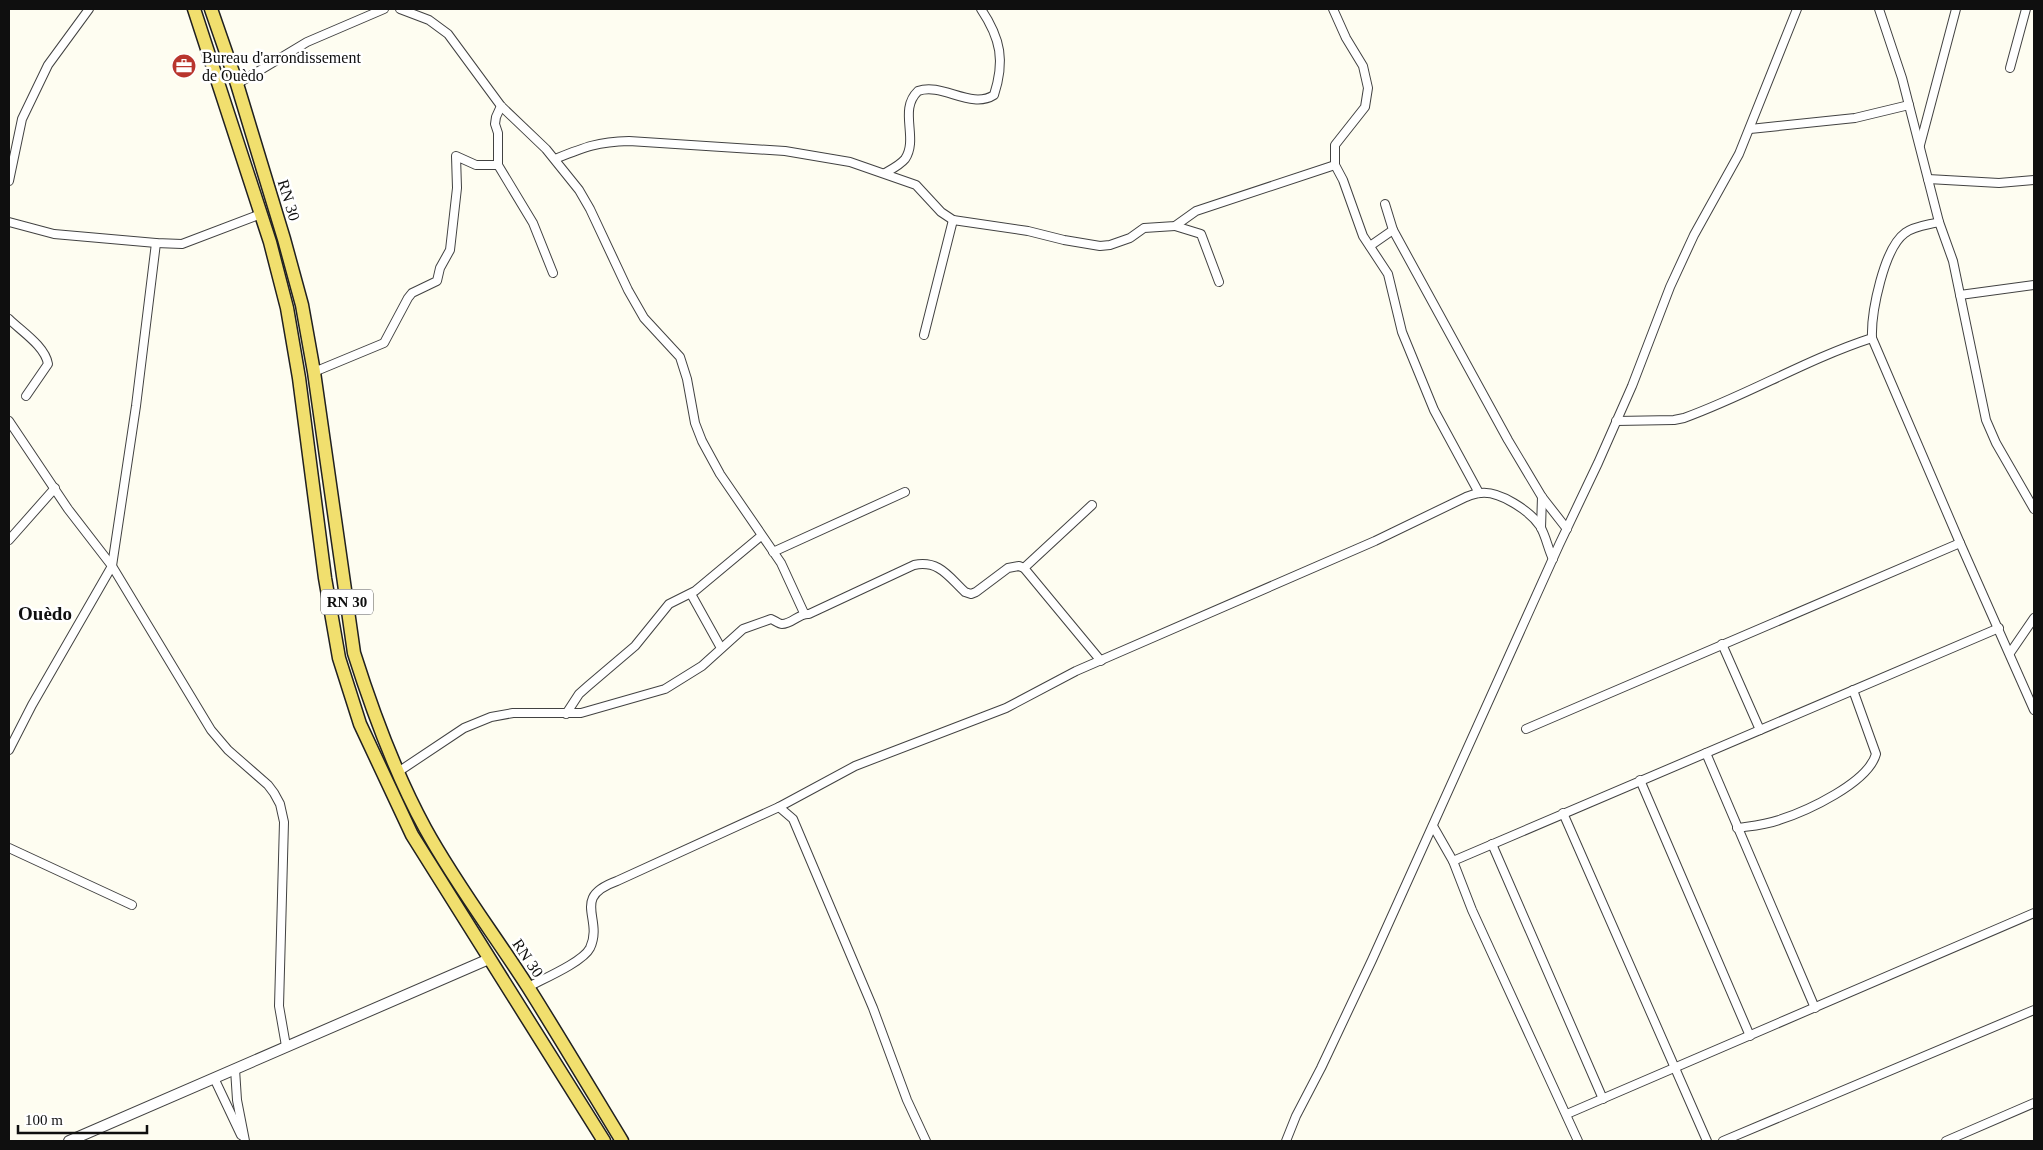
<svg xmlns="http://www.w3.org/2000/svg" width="2043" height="1150" font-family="Georgia,serif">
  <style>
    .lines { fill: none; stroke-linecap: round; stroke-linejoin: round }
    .minor-casing { stroke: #424242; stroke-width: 10 }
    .tertiary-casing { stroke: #424242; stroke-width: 12 }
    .primary-casing { stroke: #202020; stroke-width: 15 }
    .minor { stroke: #fff; stroke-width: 8 }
    .tertiary { stroke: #fff; stroke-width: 10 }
    .primary { stroke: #f1df6e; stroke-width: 12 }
    .labels { text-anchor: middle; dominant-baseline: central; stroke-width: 5; stroke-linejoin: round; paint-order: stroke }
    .shield { fill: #fff; stroke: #575757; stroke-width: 1 }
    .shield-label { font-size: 15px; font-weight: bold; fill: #0f0f0f }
    .poi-label { font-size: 16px; fill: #0f0f0f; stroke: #fff; text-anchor: start }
    .street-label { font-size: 16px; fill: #0f0f0f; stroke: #fff }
    .quarter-label { font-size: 19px; font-weight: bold; fill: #0f0f0f; stroke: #fff }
  </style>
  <rect width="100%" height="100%" fill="#fefdf1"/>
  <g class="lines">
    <defs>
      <g id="minor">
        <path d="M400,9L429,20L448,34L501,106L546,149L579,190L590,209L628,290L644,318L680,357L687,379L695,423L702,441L720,474L781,563L804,613"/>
        <path d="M1333,9L1346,38L1363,66L1368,88L1365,107L1335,145V165L1343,180L1363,236L1388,274L1402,332L1434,410L1479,493"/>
        <path d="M1879,9L1902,78L1939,222L1953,261L1986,420L1996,443L2034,509"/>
        <path d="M2010,68L2026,9"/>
        <path d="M237,84L307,42L384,9"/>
        <path d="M501,106L496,117L495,124L498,133V165L533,223L553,273"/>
        <path d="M1750,129L1855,118L1909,105"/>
        <path d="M1920,145L1956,9"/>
        <path d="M555,159C585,147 597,142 629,141L785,151L850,162L916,185L941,212L953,220L1028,231L1064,240L1100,246L1110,245L1130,238L1144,228L1175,226L1196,211L1335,165"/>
        <path d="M885,173C892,169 900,165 905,159C919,138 898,110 918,91C942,82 971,110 994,95C1005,61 1001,39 981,9"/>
        <path d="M1928,179L1999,183L2034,180"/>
        <path d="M9,181L22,119L48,65L89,9"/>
        <path d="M9,222L54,234L156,243L182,244L261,214"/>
        <path d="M1939,222C1928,225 1914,226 1905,233C1884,248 1871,312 1872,338L1960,543L2034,710"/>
        <path d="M1175,226L1201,234L1219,282"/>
        <path d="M1393,230L1508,440L1542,497L1567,529"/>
        <path d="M1370,246L1393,230L1385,204"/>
        <path d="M1960,295L2034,285"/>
        <path d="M9,319C21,331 45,346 48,364L26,396"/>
        <path d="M924,335L953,220"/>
        <path d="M314,372L384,343L408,298L412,293L437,281L440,268L450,250L457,188L456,156L476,165H498"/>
        <path d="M9,421L68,509L112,566L211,730L228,750L268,785L274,793L280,804L284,822L279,1006L286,1046"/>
        <path d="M1616,421L1674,420L1684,418C1748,395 1807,359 1872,338"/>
        <path d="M1541,528L1542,497"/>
        <path d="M9,540L55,488"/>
        <path d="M773,552L905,492"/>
        <path d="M1024,568L1092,505"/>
        <path d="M691,594L721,648"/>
        <path d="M1722,644L1760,730"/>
        <path d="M2010,653L2034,618"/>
        <path d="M566,714L579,694L588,686L635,646L669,604L695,591L761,536"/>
        <path d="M1526,729L1960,543"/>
        <path d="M9,750L32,705L112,566L136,406L156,243"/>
        <path d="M1706,753L1815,1008"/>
        <path d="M398,772L464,728L491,717L513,713H581L665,689L702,666L743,629L771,619C774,620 779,624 782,624C792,624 799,613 809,614L914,565C939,560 948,576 965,592L971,594L976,592L1008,568L1019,566L1024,568L1101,661"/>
        <path d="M1640,780L1750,1036"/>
        <path d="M779,807L793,819L873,1008L907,1100L926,1141"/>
        <path d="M1563,813L1707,1141"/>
        <path d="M1433,826L1453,861L1472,910L1578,1141"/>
        <path d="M1737,828C1751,826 1765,825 1779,820C1807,811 1868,783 1876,754L1853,690"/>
        <path d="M1492,844L1603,1099"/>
        <path d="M9,848L132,905"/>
        <path d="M1453,861L1999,628"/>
        <path d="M528,987C543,979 583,962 590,948C604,918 570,898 617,881L779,807L855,766L1006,708L1076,671L1375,541L1466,497C1471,495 1476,493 1481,493C1500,491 1530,511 1540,526C1546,536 1548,549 1553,559"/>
        <path d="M235,1069L237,1100L245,1141"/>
        <path d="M214,1078L241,1135"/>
        <path d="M1567,1114L2034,913"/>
        <path d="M1286,1141L1296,1116L1321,1068L1372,960L1559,545L1598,463L1632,386L1670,287L1694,235L1739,154L1797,9"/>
        <path d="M1723,1141L2034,1010"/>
        <path d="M1946,1141L2034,1103"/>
      </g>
      <path id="tertiary" d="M69,1141L489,959"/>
      <g id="primary">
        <path d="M194,9L270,242L287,308L299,378L325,578L339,658L360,724L412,835L604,1141"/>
        <path d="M211,9L237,84L284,239L302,305L314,372L354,653C373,713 395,773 425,828C455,883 494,934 528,987C560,1038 591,1090 622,1141"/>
      </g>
    </defs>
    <use href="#minor" class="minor-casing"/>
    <use href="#tertiary" class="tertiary-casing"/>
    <use href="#primary" class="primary-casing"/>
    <use href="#minor" class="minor"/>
    <use href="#tertiary" class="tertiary"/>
    <use href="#primary" class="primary"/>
  </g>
  <defs>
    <symbol id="office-disc" viewBox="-11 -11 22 22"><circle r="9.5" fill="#b8352d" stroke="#fff"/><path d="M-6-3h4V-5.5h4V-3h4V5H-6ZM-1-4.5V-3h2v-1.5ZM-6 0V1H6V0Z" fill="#fff"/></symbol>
  </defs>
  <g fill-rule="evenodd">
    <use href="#office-disc" x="170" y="52" width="28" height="28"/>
  </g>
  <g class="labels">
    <rect class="shield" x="321" y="589.5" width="52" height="25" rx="4"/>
    <g class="shield-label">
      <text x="347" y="602">RN 30</text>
    </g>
    <g class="poi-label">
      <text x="202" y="57">Bureau d'arrondissement<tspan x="202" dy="18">de Ouèdo</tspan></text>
    </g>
    <g class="street-label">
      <text transform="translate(289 200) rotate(73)">RN 30</text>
      <text transform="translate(528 958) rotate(56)">RN 30</text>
    </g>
    <g class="quarter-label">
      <text x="45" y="613">Ouèdo</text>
    </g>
  </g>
  <rect width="2043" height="1150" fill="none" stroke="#0f0f0f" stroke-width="20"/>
  <path d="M18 1125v8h129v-8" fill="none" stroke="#0f0f0f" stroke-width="2.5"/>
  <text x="25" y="1125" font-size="15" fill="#0f0f0f" stroke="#ffffff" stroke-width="4" paint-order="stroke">100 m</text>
</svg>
